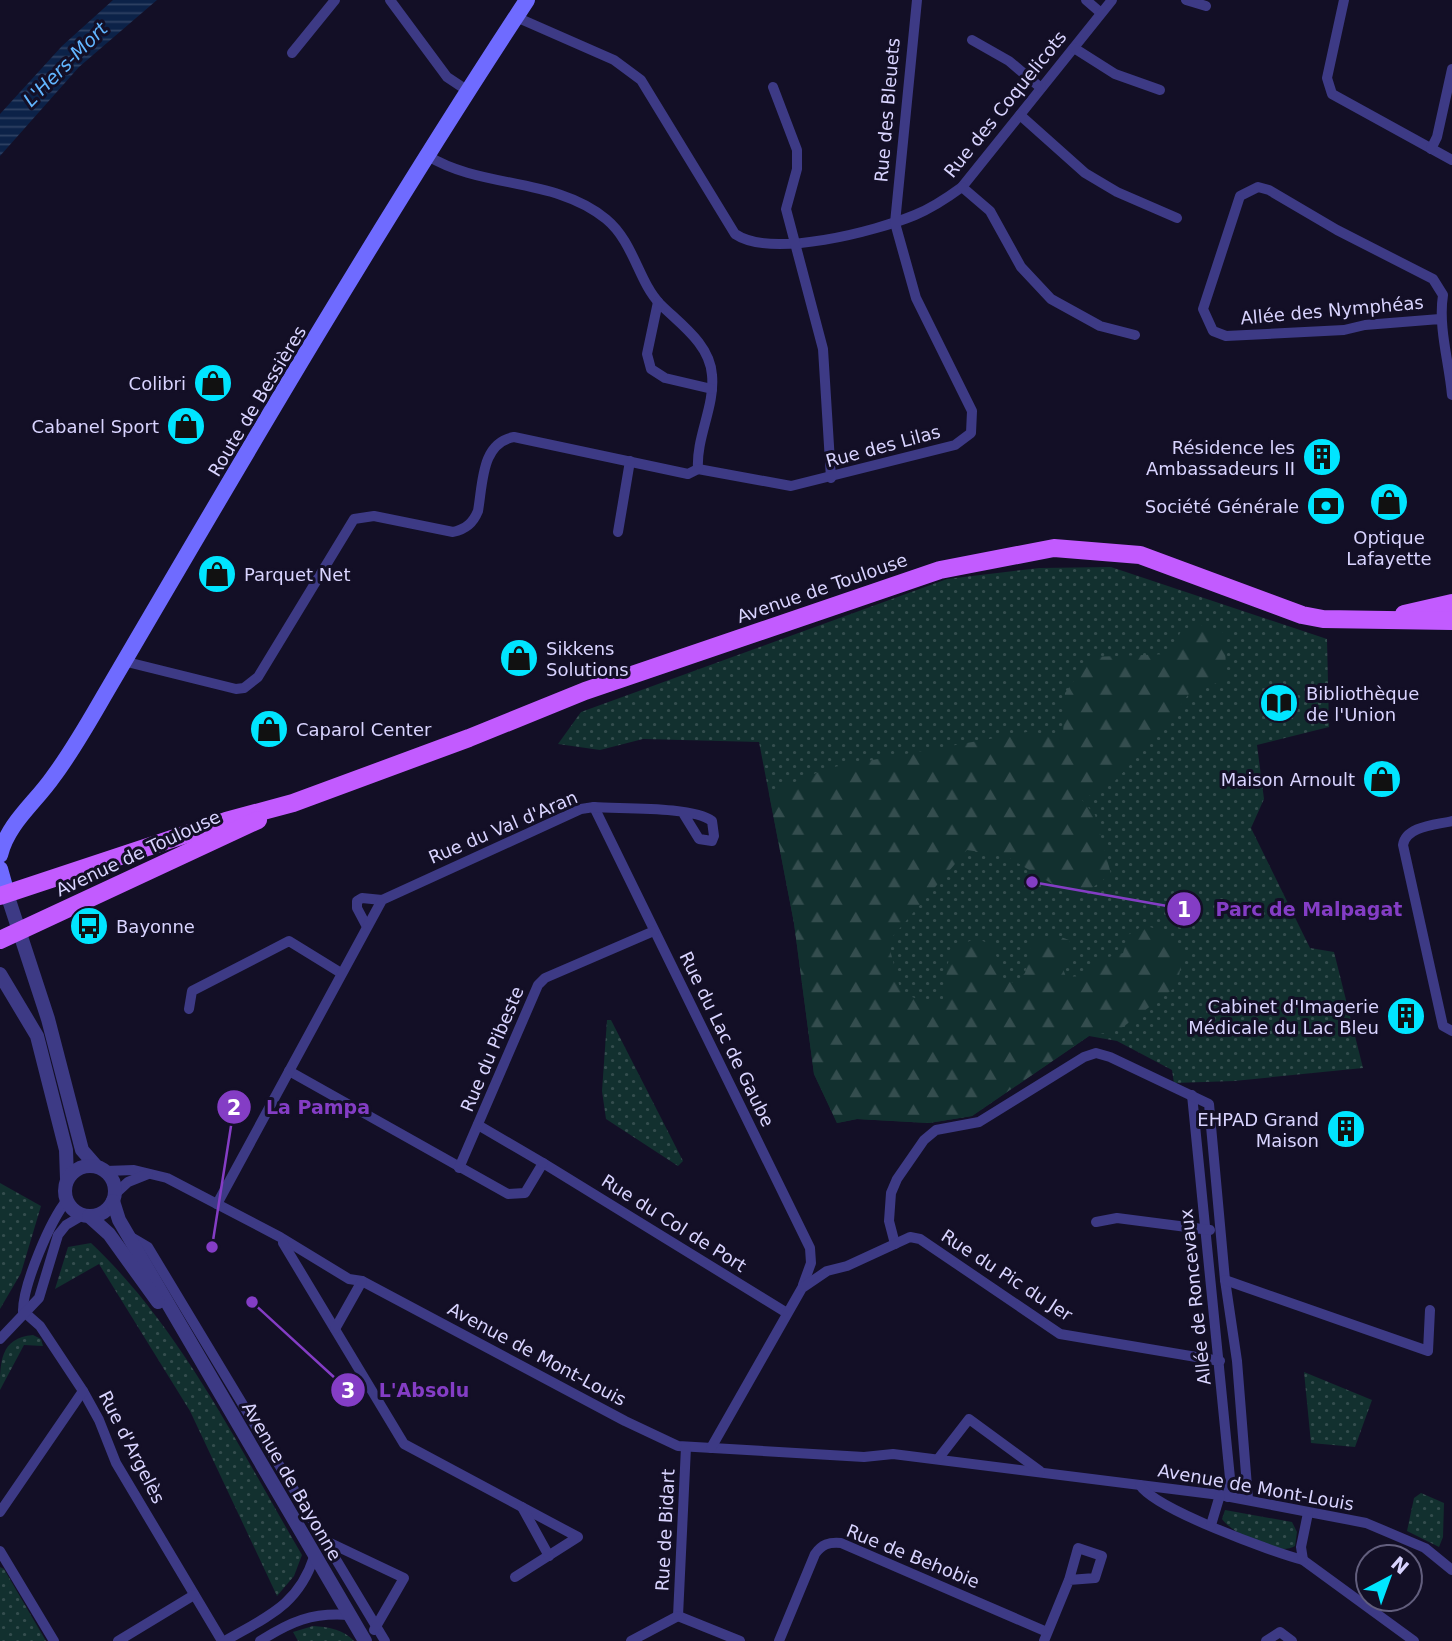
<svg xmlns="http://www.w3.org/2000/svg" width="1452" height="1641" font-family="'DejaVu Sans',sans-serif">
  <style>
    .grass { fill: url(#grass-dots) }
    .forest { fill: url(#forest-firs) }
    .water { fill: url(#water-rules) }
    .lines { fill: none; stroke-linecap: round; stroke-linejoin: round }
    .minor { stroke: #3d3a85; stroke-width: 10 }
    .tertiary { stroke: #3d3a85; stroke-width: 14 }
    .secondary { stroke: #6f6bff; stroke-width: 16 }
    .primary { stroke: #c25bff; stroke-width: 18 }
    .labels { text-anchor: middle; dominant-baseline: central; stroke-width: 6; stroke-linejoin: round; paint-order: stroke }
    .street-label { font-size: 18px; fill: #d9d4ff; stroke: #130f26 }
    .poi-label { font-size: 18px; fill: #d9d4ff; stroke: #130f26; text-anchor: end }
    .water-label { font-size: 19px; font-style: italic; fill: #62b6ff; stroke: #130f26 }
    .leader { fill: none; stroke: #843dc5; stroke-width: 2.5 }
    .callout-dot { fill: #843dc5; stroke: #130f26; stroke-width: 2.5 }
    .mark-label { font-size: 21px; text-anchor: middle; font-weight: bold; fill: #fff }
    .callout-label { font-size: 19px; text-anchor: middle; font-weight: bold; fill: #843dc5; stroke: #130f26; stroke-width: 6; stroke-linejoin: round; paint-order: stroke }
  </style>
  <defs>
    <pattern id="grass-dots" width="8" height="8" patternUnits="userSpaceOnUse" patternTransform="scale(1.75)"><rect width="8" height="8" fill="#12302f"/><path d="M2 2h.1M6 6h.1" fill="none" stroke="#344d4e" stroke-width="1.8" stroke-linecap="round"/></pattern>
    <pattern id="forest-firs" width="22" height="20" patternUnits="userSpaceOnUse" patternTransform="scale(1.75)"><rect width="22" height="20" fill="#12302f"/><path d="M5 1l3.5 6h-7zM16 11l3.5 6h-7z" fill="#344d4e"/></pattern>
    <pattern id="water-rules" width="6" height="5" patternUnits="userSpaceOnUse" patternTransform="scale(1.75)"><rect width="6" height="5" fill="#0c2248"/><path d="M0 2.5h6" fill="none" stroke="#2f4163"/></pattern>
  </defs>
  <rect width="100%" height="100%" fill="#130f26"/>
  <g class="grass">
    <path d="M1111,567L1327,639L1329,727L1257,745L1264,799L1251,828L1310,948L1334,952L1363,1068L1234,1081L1174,1083L1172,1070L1117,1041L1089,1036L972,1116L929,1123L857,1119L837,1123L814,1074L794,923L759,742L643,739L600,750L558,744L581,712L947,579L1039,568Z"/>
    <path d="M607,1020H611L683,1161L678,1166L606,1119L602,1091Z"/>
    <path d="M0,1183L41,1206L21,1273L0,1309Z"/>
    <path d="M91,1243C182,1329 239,1448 302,1555L294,1576L277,1596L190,1411L99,1264L55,1289L68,1247Z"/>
    <path d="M33,1335L41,1339L43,1346L24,1345L0,1390C0,1362 0,1338 33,1335Z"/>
    <path d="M1304,1372L1372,1400L1355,1447L1311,1443Z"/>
    <path d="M1421,1493L1444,1503L1443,1537L1439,1547L1407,1531L1414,1498Z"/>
    <path d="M1225,1510L1292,1522L1297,1532L1295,1546C1277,1557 1233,1534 1222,1519Z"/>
    <path d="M0,1567L4,1569L46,1641H0Z"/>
    <path d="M313,1626C328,1627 343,1629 354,1641H298L293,1632Z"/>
  </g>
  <path class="forest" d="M1198,624L1225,633L1226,679L1188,695L1164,728L1114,782L1082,800L1095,815L1111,874L1077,899L1006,856L967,850L888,942L901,992L928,1004L943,999L950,949L977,938L993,946L1004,980L1015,983L1025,973L1032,942C1046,935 1054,933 1069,940L1071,955L1062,966L1066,977L1083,976L1102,959L1123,953L1128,935L1144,925L1168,933L1184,950L1177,986L1119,1030L1089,1036L972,1116L929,1123L857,1119L837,1123L814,1074L794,923L769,793L828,768L1027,732L1063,735L1065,693L1091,657L1170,654L1181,631Z"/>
  <path class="water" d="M113,0H157L79,67L0,156V114L62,46Z"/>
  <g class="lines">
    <g class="minor">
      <path d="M390,0L447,77L468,91"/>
      <path d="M1086,0L1101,13"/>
      <path d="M1186,0L1206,6"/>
      <path d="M1344,0L1327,78L1332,94L1452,160"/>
      <path d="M516,17L614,60L641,80L735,234C772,259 876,231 915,215C932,208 947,198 962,187L1112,0"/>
      <path d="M972,40L1009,61L1041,88"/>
      <path d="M1074,48L1115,74L1160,90"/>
      <path d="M292,53L335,0"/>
      <path d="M773,87L797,150V169L786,209L823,349L831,478"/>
      <path d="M1020,115L1085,173L1117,192L1177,218"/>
      <path d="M1431,149L1437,137L1452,69"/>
      <path d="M428,156C482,189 555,177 606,219C634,242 638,281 660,304C680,324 710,344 712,375C715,407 696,437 698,469L791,486L955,445L971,433L972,411L916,298L895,223L917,0"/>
      <path d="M962,187L990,211L1021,267L1051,299L1100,326L1135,335"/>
      <path d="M658,302L647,354L651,369L665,378L712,389"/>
      <path d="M1440,319L1365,325L1344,330L1226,336L1213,331L1203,309L1240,196L1258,187L1269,190L1337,230L1433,279L1443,295C1438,327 1449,362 1452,395"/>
      <path d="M618,532L630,461"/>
      <path d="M123,661L236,689L244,688L258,677L354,519L374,516L453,532C466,529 473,523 478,511C483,483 481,443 514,437L688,474L698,469"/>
      <path d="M594,807L810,1248L811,1263L803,1285"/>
      <path d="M1452,821C1436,825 1406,826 1403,845L1443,1026L1452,1031"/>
      <path d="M366,925L357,908V901L362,898L382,900"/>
      <path d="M189,1009L192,991L289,941L341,973"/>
      <path d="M289,1071L508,1194L525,1193L543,1163L787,1313"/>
      <path d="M1192,1095L1230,1478L1228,1497"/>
      <path d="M478,1125L543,1163"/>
      <path d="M459,1168L538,985L545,978L654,931"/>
      <path d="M106,1171L134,1170L167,1178L280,1237L349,1279L362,1281L625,1421L678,1446L864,1457L893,1454L1220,1495L1366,1523L1425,1548L1452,1570"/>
      <path d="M115,1194L128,1182L148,1174"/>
      <path d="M217,1204L382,900L581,809L594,807C621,809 693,806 712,821L714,836L712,841L699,839L683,813"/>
      <path d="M1096,1222L1117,1218L1210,1230"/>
      <path d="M131,1237L148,1247L385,1641"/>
      <path d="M283,1243L404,1444L578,1537L515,1577"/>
      <path d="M895,1244L889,1221L891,1193L897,1179L924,1140L936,1130L979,1122L1084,1057L1096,1053L1110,1057L1209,1104L1225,1280L1237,1361L1248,1499"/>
      <path d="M1225,1280L1428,1351L1430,1310"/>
      <path d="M23,1311L40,1326L83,1391L99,1420L116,1463L222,1641"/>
      <path d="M23,1311C23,1285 50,1221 67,1200"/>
      <path d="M335,1329L362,1281"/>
      <path d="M0,1339L39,1298L58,1235L66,1225L83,1215"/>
      <path d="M711,1448L802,1288L827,1271L847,1266L910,1237L920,1239L1060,1334L1220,1361"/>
      <path d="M938,1459L969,1419L1040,1471"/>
      <path d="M1140,1485C1155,1509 1272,1552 1303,1560L1414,1641"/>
      <path d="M522,1507L549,1556"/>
      <path d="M0,1512L83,1391"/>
      <path d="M1211,1525L1220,1495"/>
      <path d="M328,1542L404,1578L374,1630"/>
      <path d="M0,1551L54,1641"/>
      <path d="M1303,1560L1301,1547L1308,1513"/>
      <path d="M678,1616L686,1447"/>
      <path d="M678,1616L740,1641"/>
      <path d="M118,1641L194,1595"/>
      <path d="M225,1641C266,1617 298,1606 314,1557"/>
      <path d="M260,1641C290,1622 312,1612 349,1615"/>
      <path d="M631,1641L678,1616"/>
      <path d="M779,1641L815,1554C822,1544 829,1542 841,1543L1047,1632"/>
      <path d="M1044,1641L1069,1580L1078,1548L1102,1556L1095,1578L1069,1580"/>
      <path d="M1266,1641L1280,1632L1292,1641"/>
    </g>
    <g class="tertiary">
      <path d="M7,894L48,1019L82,1150L96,1166"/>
      <path d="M0,974L37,1036L66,1150L67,1179"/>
      <circle cx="90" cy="1191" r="25"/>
      <path d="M113,1201L119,1220L365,1641"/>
      <path d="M89,1216L109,1234L158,1302"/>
    </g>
    <g class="secondary">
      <path d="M0,855C8,823 35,803 53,777C71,753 86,727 101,701C239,465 377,228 527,0"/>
      <path d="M0,869L7,894"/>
    </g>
    <g class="primary">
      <path d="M1404,614L1452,603"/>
      <path d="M0,896L226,821L293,803L469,738L585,691L940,570L1054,548L1140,555L1302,615L1323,619L1452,621"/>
      <path d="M0,940L258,820"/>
    </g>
  </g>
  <defs>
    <symbol id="shop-disc" viewBox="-11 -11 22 22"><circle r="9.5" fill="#00e5ff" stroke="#130f26"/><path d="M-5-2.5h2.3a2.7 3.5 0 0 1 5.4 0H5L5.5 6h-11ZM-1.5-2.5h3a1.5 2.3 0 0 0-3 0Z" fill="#111"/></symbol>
    <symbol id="building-disc" viewBox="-11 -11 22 22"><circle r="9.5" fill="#00e5ff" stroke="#130f26"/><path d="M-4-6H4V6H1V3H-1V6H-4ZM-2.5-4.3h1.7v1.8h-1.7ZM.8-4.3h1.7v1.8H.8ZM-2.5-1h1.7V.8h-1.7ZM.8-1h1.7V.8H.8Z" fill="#111"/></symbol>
    <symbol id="bank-disc" viewBox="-11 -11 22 22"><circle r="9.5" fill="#00e5ff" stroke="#130f26"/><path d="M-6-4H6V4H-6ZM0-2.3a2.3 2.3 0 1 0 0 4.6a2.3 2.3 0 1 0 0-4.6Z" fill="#111"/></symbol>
    <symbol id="library-disc" viewBox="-11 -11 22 22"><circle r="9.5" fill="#00e5ff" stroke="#130f26"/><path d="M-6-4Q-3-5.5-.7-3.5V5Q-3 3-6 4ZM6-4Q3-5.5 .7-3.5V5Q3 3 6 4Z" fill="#111"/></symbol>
    <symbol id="bus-disc" viewBox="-11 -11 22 22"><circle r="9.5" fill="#00e5ff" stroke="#130f26"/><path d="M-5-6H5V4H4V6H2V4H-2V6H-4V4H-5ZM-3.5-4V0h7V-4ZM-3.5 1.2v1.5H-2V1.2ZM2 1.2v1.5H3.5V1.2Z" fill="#111"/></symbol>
  </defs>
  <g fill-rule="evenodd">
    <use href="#shop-disc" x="191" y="361" width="44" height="44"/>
    <use href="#shop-disc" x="164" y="404" width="44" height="44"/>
    <use href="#building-disc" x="1300" y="435" width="44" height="44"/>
    <use href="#shop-disc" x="1367" y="480" width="44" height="44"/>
    <use href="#bank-disc" x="1304" y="484" width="44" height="44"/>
    <use href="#shop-disc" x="195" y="552" width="44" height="44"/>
    <use href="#shop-disc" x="497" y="636" width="44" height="44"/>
    <use href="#library-disc" x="1257" y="681" width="44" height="44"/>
    <use href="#shop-disc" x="247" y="707" width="44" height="44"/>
    <use href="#shop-disc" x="1360" y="757" width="44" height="44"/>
    <use href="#bus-disc" x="67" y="904" width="44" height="44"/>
    <use href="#building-disc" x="1384" y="994" width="44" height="44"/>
    <use href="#building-disc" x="1324" y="1107" width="44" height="44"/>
  </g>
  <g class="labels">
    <g class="street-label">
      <text transform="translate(1005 104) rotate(-51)">Rue des Coquelicots</text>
      <text transform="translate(887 110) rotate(-85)">Rue des Bleuets</text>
      <text transform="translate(1332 310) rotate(-5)">Allée des Nymphéas</text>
      <text transform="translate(257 401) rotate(-59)">Route de Bessières</text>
      <text transform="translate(883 446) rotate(-15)">Rue des Lilas</text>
      <text transform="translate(822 588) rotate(-19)">Avenue de Toulouse</text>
      <text transform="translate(503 827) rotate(-23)">Rue du Val d'Aran</text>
      <text transform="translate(138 853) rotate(-25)">Avenue de Toulouse</text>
      <text transform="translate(727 1039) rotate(64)">Rue du Lac de Gaube</text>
      <text transform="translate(492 1049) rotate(-67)">Rue du Pibeste</text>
      <text transform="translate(674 1223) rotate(32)">Rue du Col de Port</text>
      <text transform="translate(1007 1275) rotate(33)">Rue du Pic du Jer</text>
      <text transform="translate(1195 1297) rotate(-96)">Allée de Roncevaux</text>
      <text transform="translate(537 1354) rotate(28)">Avenue de Mont-Louis</text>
      <text transform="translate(132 1447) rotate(63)">Rue d'Argelès</text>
      <text transform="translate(292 1481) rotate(60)">Avenue de Bayonne</text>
      <text transform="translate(1256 1487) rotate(10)">Avenue de Mont-Louis</text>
      <text transform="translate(665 1530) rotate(-87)">Rue de Bidart</text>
      <text transform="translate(913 1556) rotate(22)">Rue de Behobie</text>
    </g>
    <g class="poi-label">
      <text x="186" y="383">Colibri</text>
      <text x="159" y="426">Cabanel Sport</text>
      <text x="1295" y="447">Résidence les<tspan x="1295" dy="21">Ambassadeurs II</tspan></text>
      <text x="1299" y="506">Société Générale</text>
      <text x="1389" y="537" text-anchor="middle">Optique<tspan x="1389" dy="21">Lafayette</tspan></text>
      <text x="244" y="574" text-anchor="start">Parquet Net</text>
      <text x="546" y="648" text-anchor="start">Sikkens<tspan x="546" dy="21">Solutions</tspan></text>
      <text x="1306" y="693" text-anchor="start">Bibliothèque<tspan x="1306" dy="21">de l'Union</tspan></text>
      <text x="296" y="729" text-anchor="start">Caparol Center</text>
      <text x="1355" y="779">Maison Arnoult</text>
      <text x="116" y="926" text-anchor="start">Bayonne</text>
      <text x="1379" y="1006">Cabinet d'Imagerie<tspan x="1379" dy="21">Médicale du Lac Bleu</tspan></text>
      <text x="1319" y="1119">EHPAD Grand<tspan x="1319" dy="21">Maison</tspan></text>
    </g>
    <g class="water-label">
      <text transform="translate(65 64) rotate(-45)">L'Hers-Mort</text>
    </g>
  </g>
  <path class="leader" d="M1032 882L1184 909M212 1247L234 1107M252 1302L348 1390"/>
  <g class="callout-dot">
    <circle cx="1032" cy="882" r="7"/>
    <circle cx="212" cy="1247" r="7"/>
    <circle cx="252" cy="1302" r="7"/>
    <circle cx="1184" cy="909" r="18"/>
    <circle cx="234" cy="1107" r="18"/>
    <circle cx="348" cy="1390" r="18"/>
  </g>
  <g class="mark-label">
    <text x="1184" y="917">1</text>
    <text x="234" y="1115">2</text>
    <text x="348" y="1398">3</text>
  </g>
  <g class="callout-label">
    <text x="1309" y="916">Parc de Malpagat</text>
    <text x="318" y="1114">La Pampa</text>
    <text x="424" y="1397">L'Absolu</text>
  </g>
  <g transform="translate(1389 1578) rotate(41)"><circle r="33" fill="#130f26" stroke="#625e7d" stroke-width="2"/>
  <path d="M0-5L12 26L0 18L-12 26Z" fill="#00e5ff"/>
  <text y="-10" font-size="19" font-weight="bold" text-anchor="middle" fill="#d9d4ff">N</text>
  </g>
</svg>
